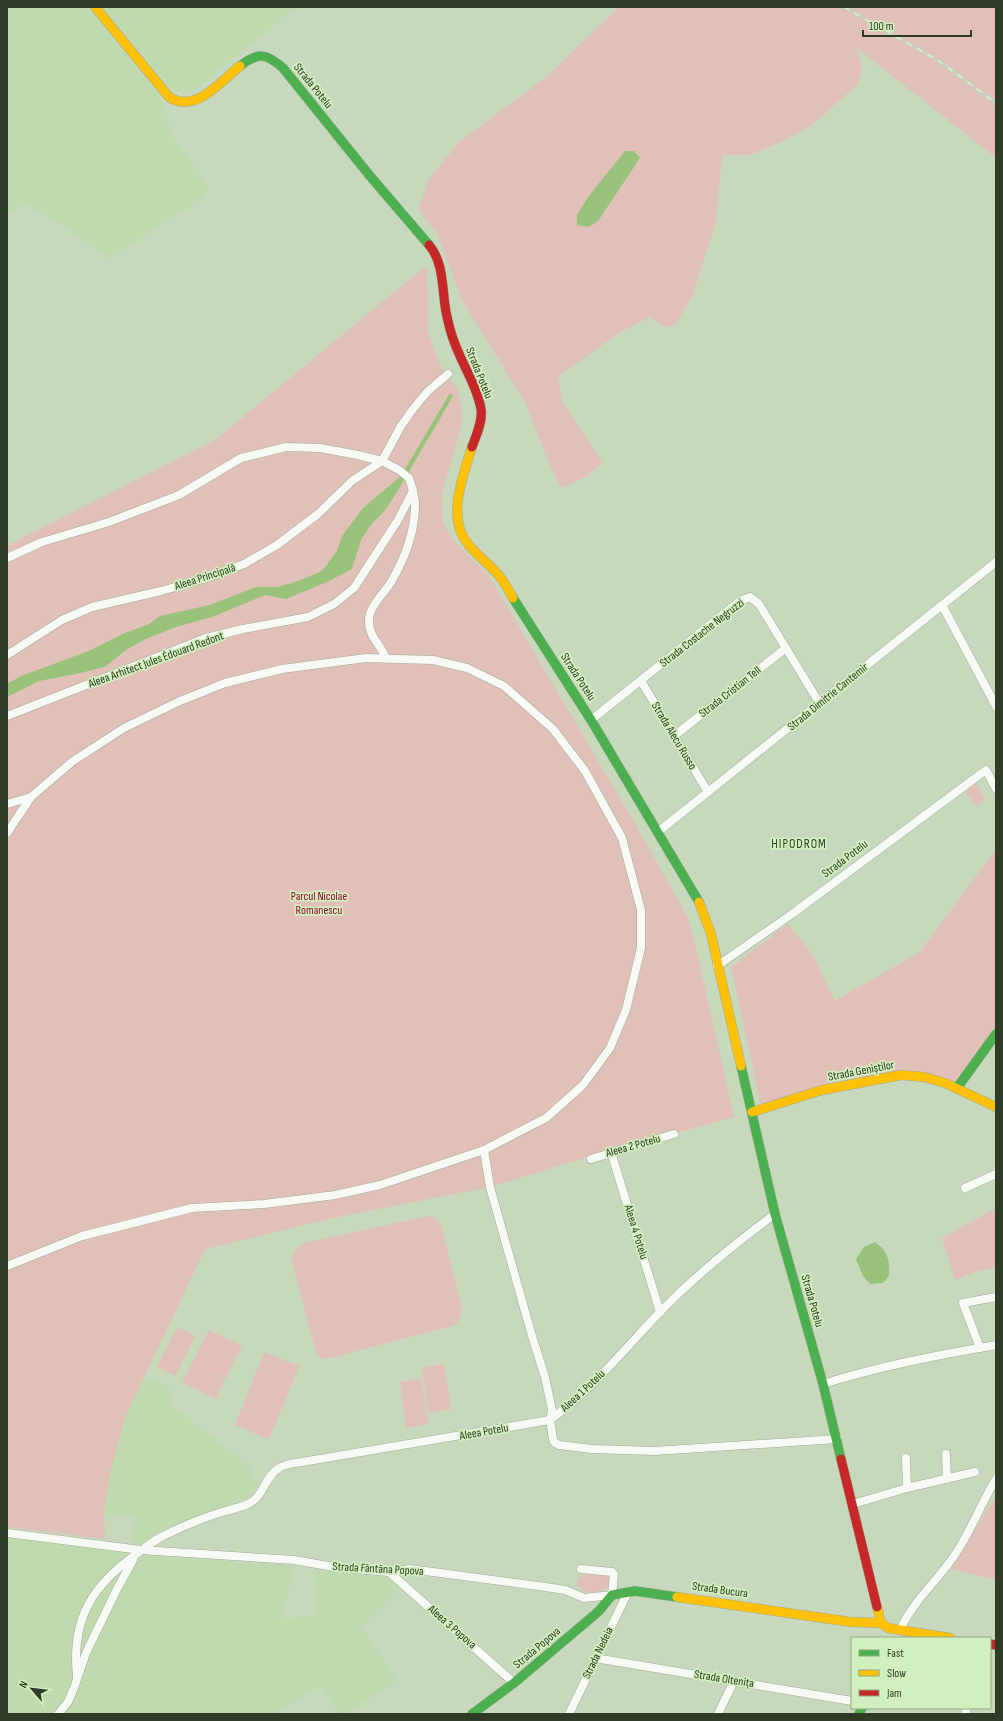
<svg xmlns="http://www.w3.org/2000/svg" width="1003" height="1721" font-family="'Sofia Sans Condensed',sans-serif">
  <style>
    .built { fill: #c0daaf }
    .green { fill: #e1c0b8 }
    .water { fill: #99c27b }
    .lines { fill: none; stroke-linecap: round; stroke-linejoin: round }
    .street-casing { stroke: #9fab96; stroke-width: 9 }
    .fast-casing { stroke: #9fab96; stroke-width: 10 }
    .slow-casing { stroke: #9fab96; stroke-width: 10 }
    .jam-casing { stroke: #9fab96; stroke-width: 10 }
    .street { stroke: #f7f9f5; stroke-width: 8 }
    .fast { stroke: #4caf50; stroke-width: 9 }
    .slow { stroke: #ffc107; stroke-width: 9 }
    .jam { stroke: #c62828; stroke-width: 9 }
    .rail-casing { stroke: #c8cdc5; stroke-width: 3.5 }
    .rail { stroke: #d2f0be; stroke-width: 2; stroke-dasharray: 6; stroke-linecap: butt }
    .labels { text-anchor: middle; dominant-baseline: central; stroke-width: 3.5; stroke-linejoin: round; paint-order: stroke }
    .street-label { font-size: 12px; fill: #2f3b27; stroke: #d2f0be }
    .park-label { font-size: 12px; fill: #900632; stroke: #d2f0be }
    .neighbourhood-label { font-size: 13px; letter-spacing: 1px; fill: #2f3b27; stroke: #d2f0be }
  </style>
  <rect width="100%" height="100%" fill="#c8d8bd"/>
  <g class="built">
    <path d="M7,7H87L162,99L172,136L209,186L205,196L109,259L65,227L24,203L7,216Z"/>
    <path d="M102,7H296L191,93L173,91Z"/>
    <path d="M144,1377L171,1388L172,1405L250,1467L258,1486L247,1498L161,1531L141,1543H132L134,1516L104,1513L111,1469L126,1415Z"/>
    <path d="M7,1536L128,1551L139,1558L148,1555L294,1566L282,1619L318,1614L314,1570L388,1577L400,1588L361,1627L398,1681L345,1714H339L321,1684L277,1714H7Z"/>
  </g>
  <g class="green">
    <path d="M619,7H996V158L856,47L862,70L857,85L812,125L783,141L750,155H722L716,222L692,297L674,326H663L650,317L624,330L558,376L562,401L602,462C591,476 577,481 561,488L548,461L525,402L462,300L438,236L419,209L429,179L460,141L544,79Z"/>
    <path d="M427,265L428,330L434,351L441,367L458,390L462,409V424L442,494L443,522L451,538L489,576L637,827L687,916L696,948L734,1117L564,1164L490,1187L333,1218L205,1249L126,1415L111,1469L104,1513L105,1539L7,1527V547L18,540L215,440Z"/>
    <path d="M976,783L985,799L976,806L965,792Z"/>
    <path d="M996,849V1032L957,1082L900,1071L832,1082L761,1106L731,967L788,924L812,954L835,1001L920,952Z"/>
    <path d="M996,1208V1268L980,1270L955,1280L942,1238Z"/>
    <path d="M428,1216H433L441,1224L462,1310C461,1318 459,1322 452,1326L330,1358H322L317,1355L291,1259L298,1247L304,1243Z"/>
    <path d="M177,1327L195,1336L175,1376L157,1367Z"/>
    <path d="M209,1330L242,1346L224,1381L191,1365Z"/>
    <path d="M264,1352L299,1366L269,1439L235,1425Z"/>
    <path d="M444,1364L451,1409L428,1413L422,1368Z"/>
    <path d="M191,1365L224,1382L215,1399L182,1382Z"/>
    <path d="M421,1379L428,1424L406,1428L400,1382Z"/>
    <path d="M996,1496V1580L951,1569Z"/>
    <path d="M588,1572L611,1575L610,1586C592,1595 593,1597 576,1585L578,1579Z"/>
  </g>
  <g class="water">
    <path d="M625,151H634L640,158L598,221L588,227L577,225V215L588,197Z"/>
    <path d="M450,393L453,396L397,492L386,509L370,526L361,540L352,569L327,582L286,599L265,595L212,617L176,627L148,638L127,649L105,667L76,674L39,681L7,697V684L21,676L89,651L125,633L149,624L160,616L210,605L256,587H278L301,580L322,571L337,551L342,536L363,508L401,476Z"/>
    <path d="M875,1242C888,1251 890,1260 889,1276L883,1283L870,1284L863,1276L856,1259L864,1247Z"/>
  </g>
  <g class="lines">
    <defs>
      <g id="street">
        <path d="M7,558L42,542L109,522L179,495L241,458L286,447L320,448L358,455L382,461L399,470L409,478C412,487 416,498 415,508C414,534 404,560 391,582C384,594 368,607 369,622C369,638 382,645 386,659"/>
        <path d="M942,605L996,706"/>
        <path d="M7,655L62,620L92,607L161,591L206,578L244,564L277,545L318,514L352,481L382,461L401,426L413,409L428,391L448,374"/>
        <path d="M641,681L708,792"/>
        <path d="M7,716L206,638L243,629L308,617L334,604L354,588L398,520L413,491"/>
        <path d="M591,720L740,601L750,597L759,604L820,704"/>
        <path d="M674,736L786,648"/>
        <path d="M7,804L31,797L73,761L124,728L180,701L225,683L282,669L366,658L433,660L467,668L504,686L553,729L585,771L622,838L641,910V948L626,1010L610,1048L583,1085L546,1118L484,1150L380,1185L335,1195L264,1204L192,1208L82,1236L7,1266"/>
        <path d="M659,831L996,562"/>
        <path d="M7,833L31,797"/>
        <path d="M717,966L792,914L986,770L996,789"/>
        <path d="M484,1150L490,1187L532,1336L545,1377L552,1410L550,1420L553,1439L554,1442L559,1445L592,1449L654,1451L837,1439"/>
        <path d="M611,1152L660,1312"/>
        <path d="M591,1159L674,1134"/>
        <path d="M965,1188L996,1174"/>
        <path d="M980,1348L963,1303L996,1297"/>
        <path d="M823,1384C880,1366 938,1355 996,1345"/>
        <path d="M946,1454L947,1479"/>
        <path d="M906,1458L907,1488"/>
        <path d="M853,1504L907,1488L975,1472"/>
        <path d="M7,1533L141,1550L294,1560L334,1567L389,1572L410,1569L546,1587L565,1590L584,1598L612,1595L614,1574L612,1572L581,1569"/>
        <path d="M389,1572L514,1683"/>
        <path d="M900,1630C913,1600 941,1578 958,1550C972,1528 982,1502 996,1479"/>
        <path d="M595,1658L852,1701"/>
        <path d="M77,1676C71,1619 92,1585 138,1553C146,1547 154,1540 163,1536C181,1527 200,1519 219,1513C229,1510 239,1508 248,1504C264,1497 264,1477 279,1468C285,1464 295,1463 302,1462L550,1420C591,1390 624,1350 659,1313C695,1276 734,1244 775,1214"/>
        <path d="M58,1714L68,1702L74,1688L86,1653L117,1589L133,1560"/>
        <path d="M569,1714L628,1592"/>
        <path d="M718,1714L734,1681"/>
        <path d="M965,1714L967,1708"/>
      </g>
      <g id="fast">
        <path d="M240,66C258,52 266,53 283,68L370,176L429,245"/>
        <path d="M513,598L591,720L699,902"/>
        <path d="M741,1066L775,1214L823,1384L841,1459"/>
        <path d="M957,1088L996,1034"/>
        <path d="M472,1714L514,1683L599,1611L612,1595L635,1591L677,1597"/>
        <path d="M859,1714L862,1708"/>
      </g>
      <g id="slow">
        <path d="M95,7L169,97C195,114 220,82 240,66"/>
        <path d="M472,447C463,476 446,518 468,544C477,556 491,565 500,577C505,583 509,591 513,598"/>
        <path d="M699,902L711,934L741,1066"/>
        <path d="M752,1112L822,1090L901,1075L924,1077L945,1083L996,1107"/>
        <path d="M677,1597L851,1622L881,1623"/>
        <path d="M877,1607L881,1623L888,1628L950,1638"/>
      </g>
      <g id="jam">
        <path d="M429,245C444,262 442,290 446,312C448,322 451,334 455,344C463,366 477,386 481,409C483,421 476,436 472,447"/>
        <path d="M841,1459L877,1607"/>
        <path d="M990,1644L996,1645"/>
      </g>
    </defs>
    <use href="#street" class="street-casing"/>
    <use href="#fast" class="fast-casing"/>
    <use href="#slow" class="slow-casing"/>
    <use href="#jam" class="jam-casing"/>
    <use href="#street" class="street"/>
    <use href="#fast" class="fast"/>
    <use href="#slow" class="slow"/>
    <use href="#jam" class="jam"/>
    <defs>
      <path id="rail" d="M844,7L939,61L996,103"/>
    </defs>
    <use href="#rail" class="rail-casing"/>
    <use href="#rail" class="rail"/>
  </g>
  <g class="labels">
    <g class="street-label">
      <text transform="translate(313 86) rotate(51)">Strada Potelu</text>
      <text transform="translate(479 373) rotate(68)">Strada Potelu</text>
      <text transform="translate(205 577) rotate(-18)">Aleea Principală</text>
      <text transform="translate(702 633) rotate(-38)">Strada Costache Negruzzi</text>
      <text transform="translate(156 660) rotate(-20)">Aleea Arhitect Jules Édouard Redont</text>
      <text transform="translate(578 677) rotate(57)">Strada Potelu</text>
      <text transform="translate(730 692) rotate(-38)">Strada Cristian Tell</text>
      <text transform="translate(828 697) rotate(-39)">Strada Dimitrie Cantemir</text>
      <text transform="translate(674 736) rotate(59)">Strada Alecu Russo</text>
      <text transform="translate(845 859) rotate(-37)">Strada Potelu</text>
      <text transform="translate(861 1071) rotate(-11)">Strada Geniștilor</text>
      <text transform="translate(633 1146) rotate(-16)">Aleea 2 Potelu</text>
      <text transform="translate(636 1232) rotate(73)">Aleea 4 Potelu</text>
      <text transform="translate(812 1301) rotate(74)">Strada Potelu</text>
      <text transform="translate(583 1391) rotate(-43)">Aleea 1 Potelu</text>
      <text transform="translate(484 1432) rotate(-10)">Aleea Potelu</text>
      <text transform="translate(378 1569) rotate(3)">Strada Fântâna Popova</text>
      <text transform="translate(720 1590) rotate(8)">Strada Bucura</text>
      <text transform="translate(452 1627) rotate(41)">Aleea 3 Popova</text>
      <text transform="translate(537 1648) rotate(-40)">Strada Popova</text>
      <text transform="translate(598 1653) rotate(-64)">Strada Nedeia</text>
      <text transform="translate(724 1679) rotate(9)">Strada Oltenița</text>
    </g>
    <g class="park-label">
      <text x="319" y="896">Parcul Nicolae<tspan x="319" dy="14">Romanescu</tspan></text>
    </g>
    <g class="neighbourhood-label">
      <text x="799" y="844">HIPODROM</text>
    </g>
  </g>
  <rect width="1003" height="1721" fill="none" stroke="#2f3b27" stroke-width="16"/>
  <rect x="851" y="1637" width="140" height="72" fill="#d2f0be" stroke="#91a882"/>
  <rect x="859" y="1650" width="20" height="6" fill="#4caf50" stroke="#91a882"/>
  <text x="887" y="1657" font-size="12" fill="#2f3b27">Fast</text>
  <rect x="859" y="1670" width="20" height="6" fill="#ffc107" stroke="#91a882"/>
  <text x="887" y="1677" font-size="12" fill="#2f3b27">Slow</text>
  <rect x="859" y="1690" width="20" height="6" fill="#c62828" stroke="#91a882"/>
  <text x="887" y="1697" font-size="12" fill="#2f3b27">Jam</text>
  <g transform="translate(32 1689) rotate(298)" stroke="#d2f0be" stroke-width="3" paint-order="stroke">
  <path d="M0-3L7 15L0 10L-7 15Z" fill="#2f3b27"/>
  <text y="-6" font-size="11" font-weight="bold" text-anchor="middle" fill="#2f3b27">N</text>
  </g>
  <path d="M863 30v6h108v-6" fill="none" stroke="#2f3b27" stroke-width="2"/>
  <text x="869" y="30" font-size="12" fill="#2f3b27" stroke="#d2f0be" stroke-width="3" paint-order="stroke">100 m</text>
</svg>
